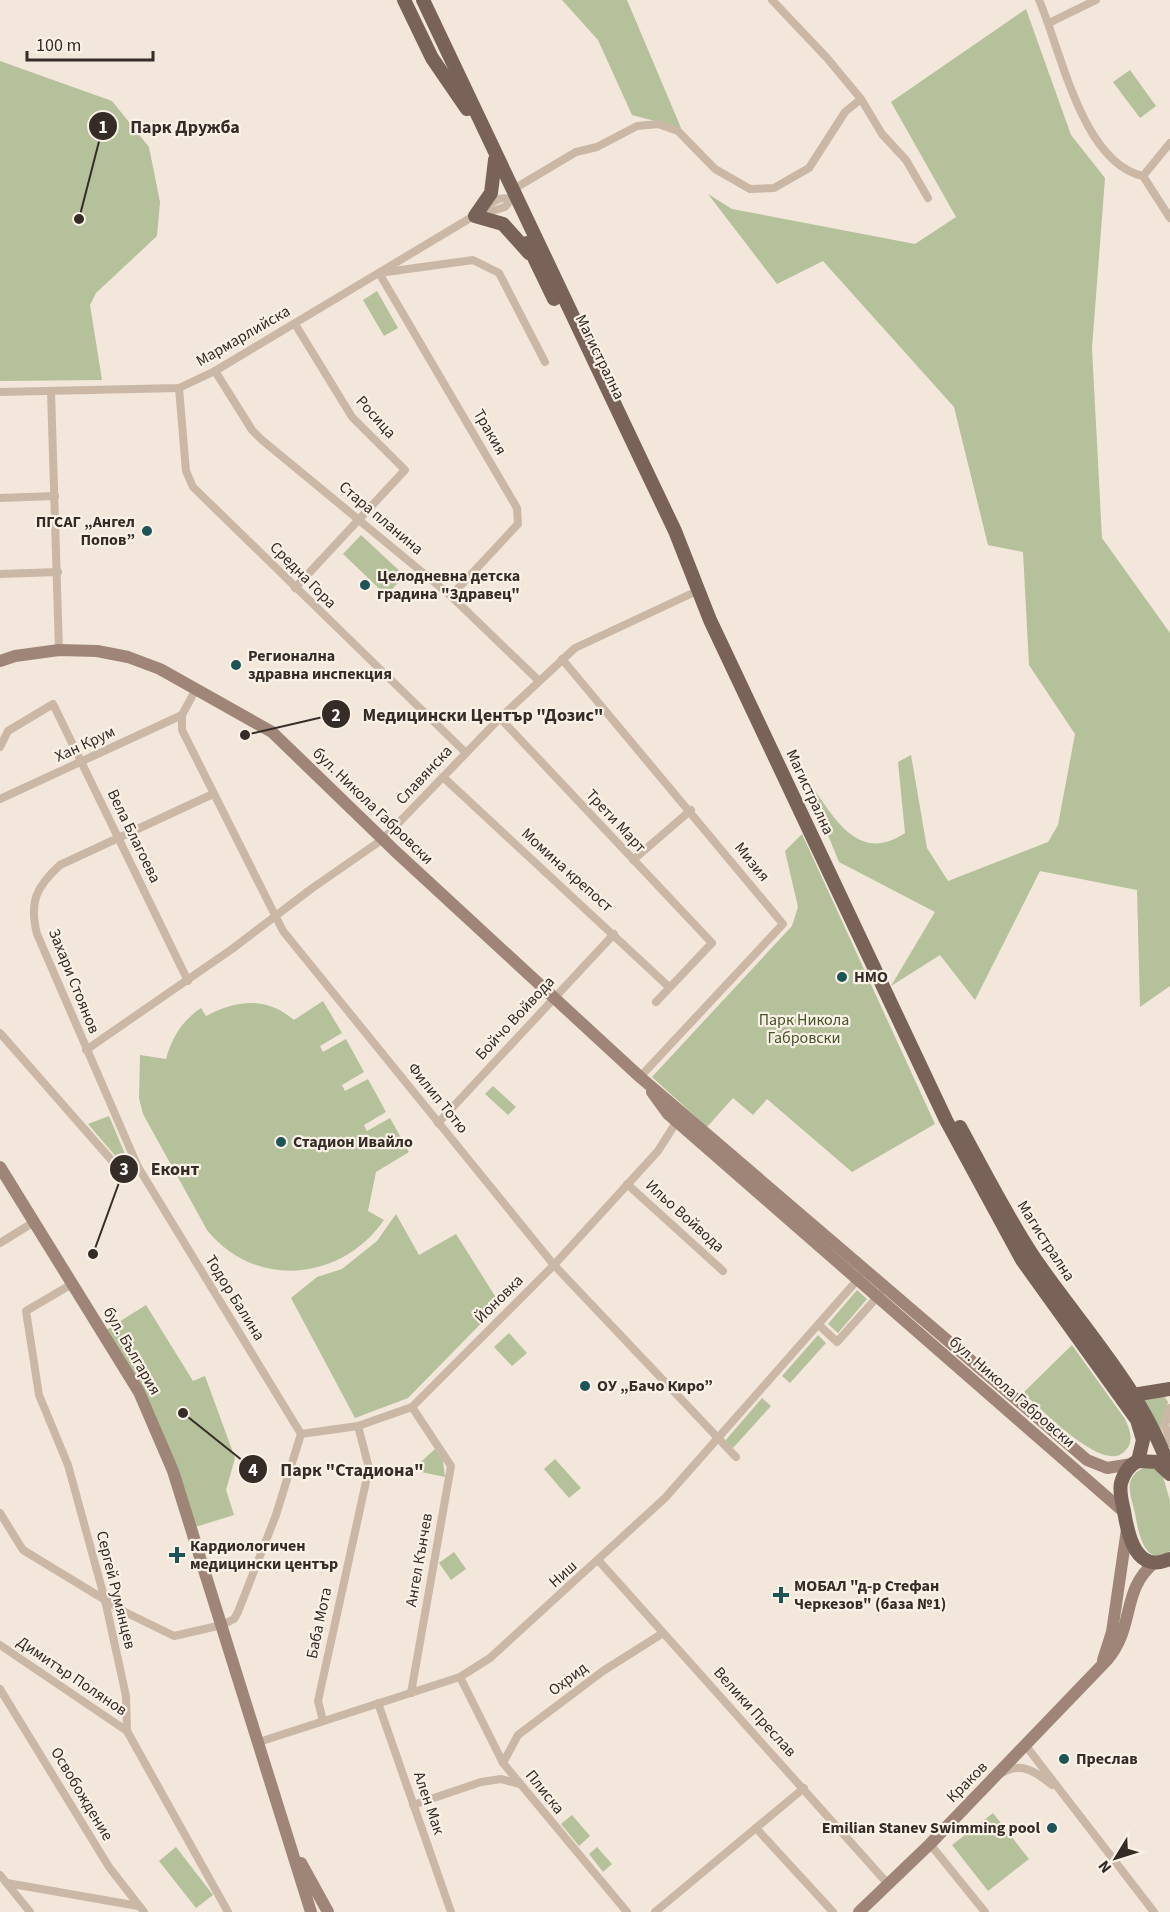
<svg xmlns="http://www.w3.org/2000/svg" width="1170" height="1912" font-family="'Source Sans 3',sans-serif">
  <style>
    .green { fill: #b4c19a }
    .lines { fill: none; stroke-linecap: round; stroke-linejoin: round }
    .street { stroke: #cab7a6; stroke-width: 8 }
    .secondary { stroke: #9e8577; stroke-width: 12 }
    .primary { stroke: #796358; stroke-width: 14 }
    .poi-dot { fill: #1c5458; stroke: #faf1e7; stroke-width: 2 }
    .labels { text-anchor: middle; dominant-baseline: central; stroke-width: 4.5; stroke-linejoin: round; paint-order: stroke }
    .street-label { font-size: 16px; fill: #362c27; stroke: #faf1e7 }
    .poi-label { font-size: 16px; font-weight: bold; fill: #362c27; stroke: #faf1e7; text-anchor: start }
    .park-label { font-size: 16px; fill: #45552a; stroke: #faf1e7 }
    .leader { fill: none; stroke: #362c27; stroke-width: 2 }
    .callout-dot { fill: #362c27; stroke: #faf1e7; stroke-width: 2 }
    .mark-label { font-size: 18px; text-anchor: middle; font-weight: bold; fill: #fff }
    .callout-label { font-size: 18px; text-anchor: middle; font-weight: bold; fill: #362c27; stroke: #faf1e7; stroke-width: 4.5; stroke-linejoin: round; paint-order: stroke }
  </style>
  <rect width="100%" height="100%" fill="#f2e7da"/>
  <g class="green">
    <path d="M562,0H627L681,128L632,115L598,40Z"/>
    <path d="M1026,9L1071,135L1105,178L1092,348L1102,538L1170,633V986L1140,1007L1137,890L1040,871L975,1000L940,955L891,986L935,912L839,862L803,774C831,810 854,867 905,833L898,762L911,755L927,848L948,881L1048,842L1058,825L1075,734L1029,665L1023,552L988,545L954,407L823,261L777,284L708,194L732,209L915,244L956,217L891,102Z"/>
    <path d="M0,61L112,101L149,147L160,202L157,236L96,293L90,305L102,380L0,381Z"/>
    <path d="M1130,70L1156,106L1140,118L1113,82Z"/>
    <path d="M377,291L398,328L384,336L363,300Z"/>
    <path d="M361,535L405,576L386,595L343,554Z"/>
    <path d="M802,834L935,1124L852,1172L767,1099L753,1115L733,1098L707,1127L652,1077L792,926L798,907L785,851Z"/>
    <path d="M323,1001L342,1033L320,1046L323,1052L346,1039L364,1072L342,1085L345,1091L368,1079L386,1112L364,1125L367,1131L390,1118L409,1152L376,1172L368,1211L384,1220C342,1281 255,1290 207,1230L143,1114L139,1098L140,1055L166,1059C172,1037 182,1021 201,1008L206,1016C237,1000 265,996 294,1020Z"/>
    <path d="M493,1086L516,1107L508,1115L485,1094Z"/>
    <path d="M109,1116L125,1154L121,1159H118L88,1124Z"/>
    <path d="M396,1214L419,1255L456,1234L500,1304L408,1398L355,1418L291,1298L317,1277L342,1269L377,1241Z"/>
    <path d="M857,1290L867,1299L838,1333L828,1324Z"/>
    <path d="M146,1305L193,1381L205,1376L235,1458L226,1490L234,1515L192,1528L173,1471L103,1332Z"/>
    <path d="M509,1333L527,1353L512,1366L494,1347Z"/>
    <path d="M818,1335L826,1343L790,1383L782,1376Z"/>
    <path d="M1072,1345L1125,1419C1130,1430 1135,1442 1124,1452C1102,1473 1041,1408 1023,1393Z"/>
    <path d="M1164,1396L1168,1402L1161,1425L1163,1441L1143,1402L1145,1399Z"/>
    <path d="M762,1398L771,1406L733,1448L725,1441Z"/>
    <path d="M435,1449L443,1461L445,1477L412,1470Z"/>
    <path d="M555,1459L581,1488L569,1498L544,1469Z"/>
    <path d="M1149,1467L1162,1473L1170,1501V1551C1144,1569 1138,1530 1135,1513C1133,1503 1127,1489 1131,1480C1134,1472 1141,1468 1149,1467Z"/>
    <path d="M454,1552L466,1569L451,1580L439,1563Z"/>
    <path d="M993,1813L1029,1859L988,1891L952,1845Z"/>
    <path d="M572,1815L590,1836L579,1846L561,1824Z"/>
    <path d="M176,1847L213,1895L196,1908L159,1861Z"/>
    <path d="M597,1847L612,1864L603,1872L589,1854Z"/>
  </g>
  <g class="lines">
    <g class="street">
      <path d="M772,0L827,58L861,99L882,134L906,160L928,198"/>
      <path d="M1039,0C1061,50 1082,163 1143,176L1170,218"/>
      <path d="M1049,23L1096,0"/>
      <path d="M1143,176L1170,143"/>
      <path d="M512,190L576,152L597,147L637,126L658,124L678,131L715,169L750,189L774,188L809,168L845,112L861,99"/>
      <path d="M487,206C497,198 507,194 518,204"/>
      <path d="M479,215L505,207L513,197"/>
      <path d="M215,371L252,430L262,440L451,596L538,680"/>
      <path d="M179,388L186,471L193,487L466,753"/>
      <path d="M51,391L59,650"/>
      <path d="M0,392L179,388L215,371L477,214"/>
      <path d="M0,498L55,496"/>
      <path d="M0,574L58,572"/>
      <path d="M295,588L405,470L352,417L295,324"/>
      <path d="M451,596L518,524L517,508L379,273L473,260L499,273L545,362"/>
      <path d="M562,659L783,924L640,1077"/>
      <path d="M196,689L182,715V730L283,931L554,1265L736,1457"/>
      <path d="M500,718L712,943L656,1002"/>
      <path d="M0,747L8,731L53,704L188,981"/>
      <path d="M443,777L669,987"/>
      <path d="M0,799L182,715"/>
      <path d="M633,860L691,810"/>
      <path d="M0,1033L114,1163L123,1170L138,1167L301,1434L276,1515L238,1612L234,1619L222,1625L174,1636L125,1612L23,1550L0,1513"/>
      <path d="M86,1050L232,949L311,889L383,839L500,718L575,648L697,591"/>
      <path d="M438,1123L614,934"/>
      <path d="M138,1167L37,934C29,902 36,887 60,865L213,794"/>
      <path d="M627,1184L723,1271"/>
      <path d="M0,1243L34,1222"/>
      <path d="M72,1284L26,1311L39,1395L68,1465L105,1600L126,1696L127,1731L228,1912"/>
      <path d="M819,1325L837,1342L880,1294"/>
      <path d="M1170,1408L1165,1425L1170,1443"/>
      <path d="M301,1434L358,1426L412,1407L554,1265L658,1151L677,1121"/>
      <path d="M599,1561L888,1884"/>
      <path d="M0,1645L127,1731"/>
      <path d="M460,1677L503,1763L627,1912"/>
      <path d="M0,1689L109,1867L144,1912"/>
      <path d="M411,1693L451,1466L412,1407"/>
      <path d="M378,1703L451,1912"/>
      <path d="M323,1721L318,1701L369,1468L358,1426"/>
      <path d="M259,1742L460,1677L490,1658L665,1498L860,1277"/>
      <path d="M1026,1746L1154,1912"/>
      <path d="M503,1763L518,1735L603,1671L663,1633"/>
      <path d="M1002,1773C1021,1761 1036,1772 1052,1785"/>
      <path d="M413,1805L481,1782L501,1779L519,1784"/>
      <path d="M756,1828L833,1912"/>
      <path d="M930,1844L985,1912"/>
      <path d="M0,1875L30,1912"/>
      <path d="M7,1883L138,1906"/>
      <path d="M655,1912L804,1788"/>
    </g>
    <g class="secondary">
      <path d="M0,661L15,656L59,650L97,651L128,657L160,669L272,732L395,851L640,1077L1087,1460L1107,1468L1132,1464"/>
      <path d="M652,1092L668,1114L1124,1512"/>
      <path d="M0,1167L139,1392L173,1471L311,1912"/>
      <path d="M1103,1660L1112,1632L1127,1529"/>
      <path d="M301,1863L328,1912"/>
      <path d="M859,1912L930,1844L1107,1660C1136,1626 1120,1591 1155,1562"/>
    </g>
    <g class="primary">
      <path d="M404,0L432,58L467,109"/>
      <path d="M423,0L644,466L675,531L710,620L946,1120L1022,1260L1137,1420L1143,1440L1138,1461"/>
      <path d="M495,160L491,193L475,216L503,224L529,253"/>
      <path d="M527,243L554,299"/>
      <path d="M960,1127C984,1171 1007,1217 1035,1259C1082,1327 1143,1391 1170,1470"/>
      <path d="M1133,1395L1170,1389"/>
      <path d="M1170,1474L1157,1462L1138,1461C1129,1465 1124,1473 1121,1483C1119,1492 1122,1502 1124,1511C1128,1536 1136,1574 1170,1559"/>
    </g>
  </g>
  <g class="poi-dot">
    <circle cx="147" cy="531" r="6"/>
    <circle cx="365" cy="585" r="6"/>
    <circle cx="236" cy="665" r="6"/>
    <circle cx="842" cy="977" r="6"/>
    <circle cx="281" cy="1142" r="6"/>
    <circle cx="585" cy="1386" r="6"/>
    <path d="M174 1546h6v6h6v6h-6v6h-6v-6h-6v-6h6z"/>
    <path d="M778 1586h6v6h6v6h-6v6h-6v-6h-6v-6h6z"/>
    <circle cx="1064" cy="1759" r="6"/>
    <circle cx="1052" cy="1828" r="6"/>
  </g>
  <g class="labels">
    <g class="street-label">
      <text transform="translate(243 336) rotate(-30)">Мармарлийска</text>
      <text transform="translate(600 357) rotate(64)">Магистрална</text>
      <text transform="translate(376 417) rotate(48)">Росица</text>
      <text transform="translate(490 432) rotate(60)">Тракия</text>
      <text transform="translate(381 518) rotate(40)">Стара планина</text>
      <text transform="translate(303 575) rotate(45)">Средна Гора</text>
      <text transform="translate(85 744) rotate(-25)">Хан Крум</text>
      <text transform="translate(424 775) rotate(-47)">Славянска</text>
      <text transform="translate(810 792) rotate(65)">Магистрална</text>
      <text transform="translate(373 806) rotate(44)">бул. Никола Габровски</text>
      <text transform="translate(616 821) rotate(47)">Трети Март</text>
      <text transform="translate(134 836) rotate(64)">Вела Благоева</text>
      <text transform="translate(752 862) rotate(51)">Мизия</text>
      <text transform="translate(567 870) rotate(42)">Момина крепост</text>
      <text transform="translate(74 981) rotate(68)">Захари Стоянов</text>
      <text transform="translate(515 1018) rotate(-47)">Бойчо Войвода</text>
      <text transform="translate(438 1098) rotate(51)">Филип Тотю</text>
      <text transform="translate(685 1216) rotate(42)">Ильо Войвода</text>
      <text transform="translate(1046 1241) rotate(57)">Магистрална</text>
      <text transform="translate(235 1298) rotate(58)">Тодор Балина</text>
      <text transform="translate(499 1299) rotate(-45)">Йоновка</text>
      <text transform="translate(132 1351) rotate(60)">бул. България</text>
      <text transform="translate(1012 1392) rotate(41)">бул. Никола Габровски</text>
      <text transform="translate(419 1560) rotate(-80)">Ангел Кънчев</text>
      <text transform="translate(563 1574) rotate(-42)">Ниш</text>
      <text transform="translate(116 1590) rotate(76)">Сергей Румянцев</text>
      <text transform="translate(319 1623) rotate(-78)">Баба Мота</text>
      <text transform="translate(72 1676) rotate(34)">Димитър Полянов</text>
      <text transform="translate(568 1679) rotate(-37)">Охрид</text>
      <text transform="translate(755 1712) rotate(48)">Велики Преслав</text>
      <text transform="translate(967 1782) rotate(-45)">Краков</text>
      <text transform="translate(545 1792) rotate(51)">Плиска</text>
      <text transform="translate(82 1794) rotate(59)">Освобождение</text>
      <text transform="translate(429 1803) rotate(71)">Ален Мак</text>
    </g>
    <g class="poi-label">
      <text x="135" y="522" text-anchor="end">ПГСАГ „Ангел<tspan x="135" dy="18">Попов”</tspan></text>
      <text x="377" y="576">Целодневна детска<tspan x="377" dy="18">градина "Здравец"</tspan></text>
      <text x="248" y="656">Регионална<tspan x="248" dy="18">здравна инспекция</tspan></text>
      <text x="854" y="977">HMO</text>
      <text x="293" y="1142">Стадион Ивайло</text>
      <text x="597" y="1386">ОУ „Бачо Киро”</text>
      <text x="190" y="1546">Кардиологичен<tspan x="190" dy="18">медицински център</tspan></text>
      <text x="794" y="1586">МОБАЛ "д-р Стефан<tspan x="794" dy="18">Черкезов" (база №1)</tspan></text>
      <text x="1076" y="1759">Преслав</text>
      <text x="1040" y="1828" text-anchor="end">Emilian Stanev Swimming pool</text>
    </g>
    <g class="park-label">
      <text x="804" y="1020">Парк Никола<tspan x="804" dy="18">Габровски</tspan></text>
    </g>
  </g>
  <path class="leader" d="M79 219L103 126M245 735L336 714M93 1254L124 1169M183 1413L253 1469"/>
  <g class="callout-dot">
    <circle cx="79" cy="219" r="6"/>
    <circle cx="245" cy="735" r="6"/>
    <circle cx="93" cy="1254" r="6"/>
    <circle cx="183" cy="1413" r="6"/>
    <circle cx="103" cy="126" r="15"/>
    <circle cx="336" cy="714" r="15"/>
    <circle cx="124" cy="1169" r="15"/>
    <circle cx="253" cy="1469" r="15"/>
  </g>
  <g class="mark-label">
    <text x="103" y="133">1</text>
    <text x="336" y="721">2</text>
    <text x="124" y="1175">3</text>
    <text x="253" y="1476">4</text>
  </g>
  <g class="callout-label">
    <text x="185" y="133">Парк Дружба</text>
    <text x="483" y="721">Медицински Център "Дозис"</text>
    <text x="175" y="1175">Еконт</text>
    <text x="352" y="1476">Парк "Стадиона"</text>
  </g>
  <g transform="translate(1116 1858) rotate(232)" stroke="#faf1e7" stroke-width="4.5" paint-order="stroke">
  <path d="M0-4.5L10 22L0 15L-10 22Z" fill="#362c27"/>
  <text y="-9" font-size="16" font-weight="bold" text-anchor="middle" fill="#362c27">N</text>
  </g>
  <path d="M27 51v9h126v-9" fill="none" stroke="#362c27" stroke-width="3"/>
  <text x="36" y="51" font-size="18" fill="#362c27" stroke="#faf1e7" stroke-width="4.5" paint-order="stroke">100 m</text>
</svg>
